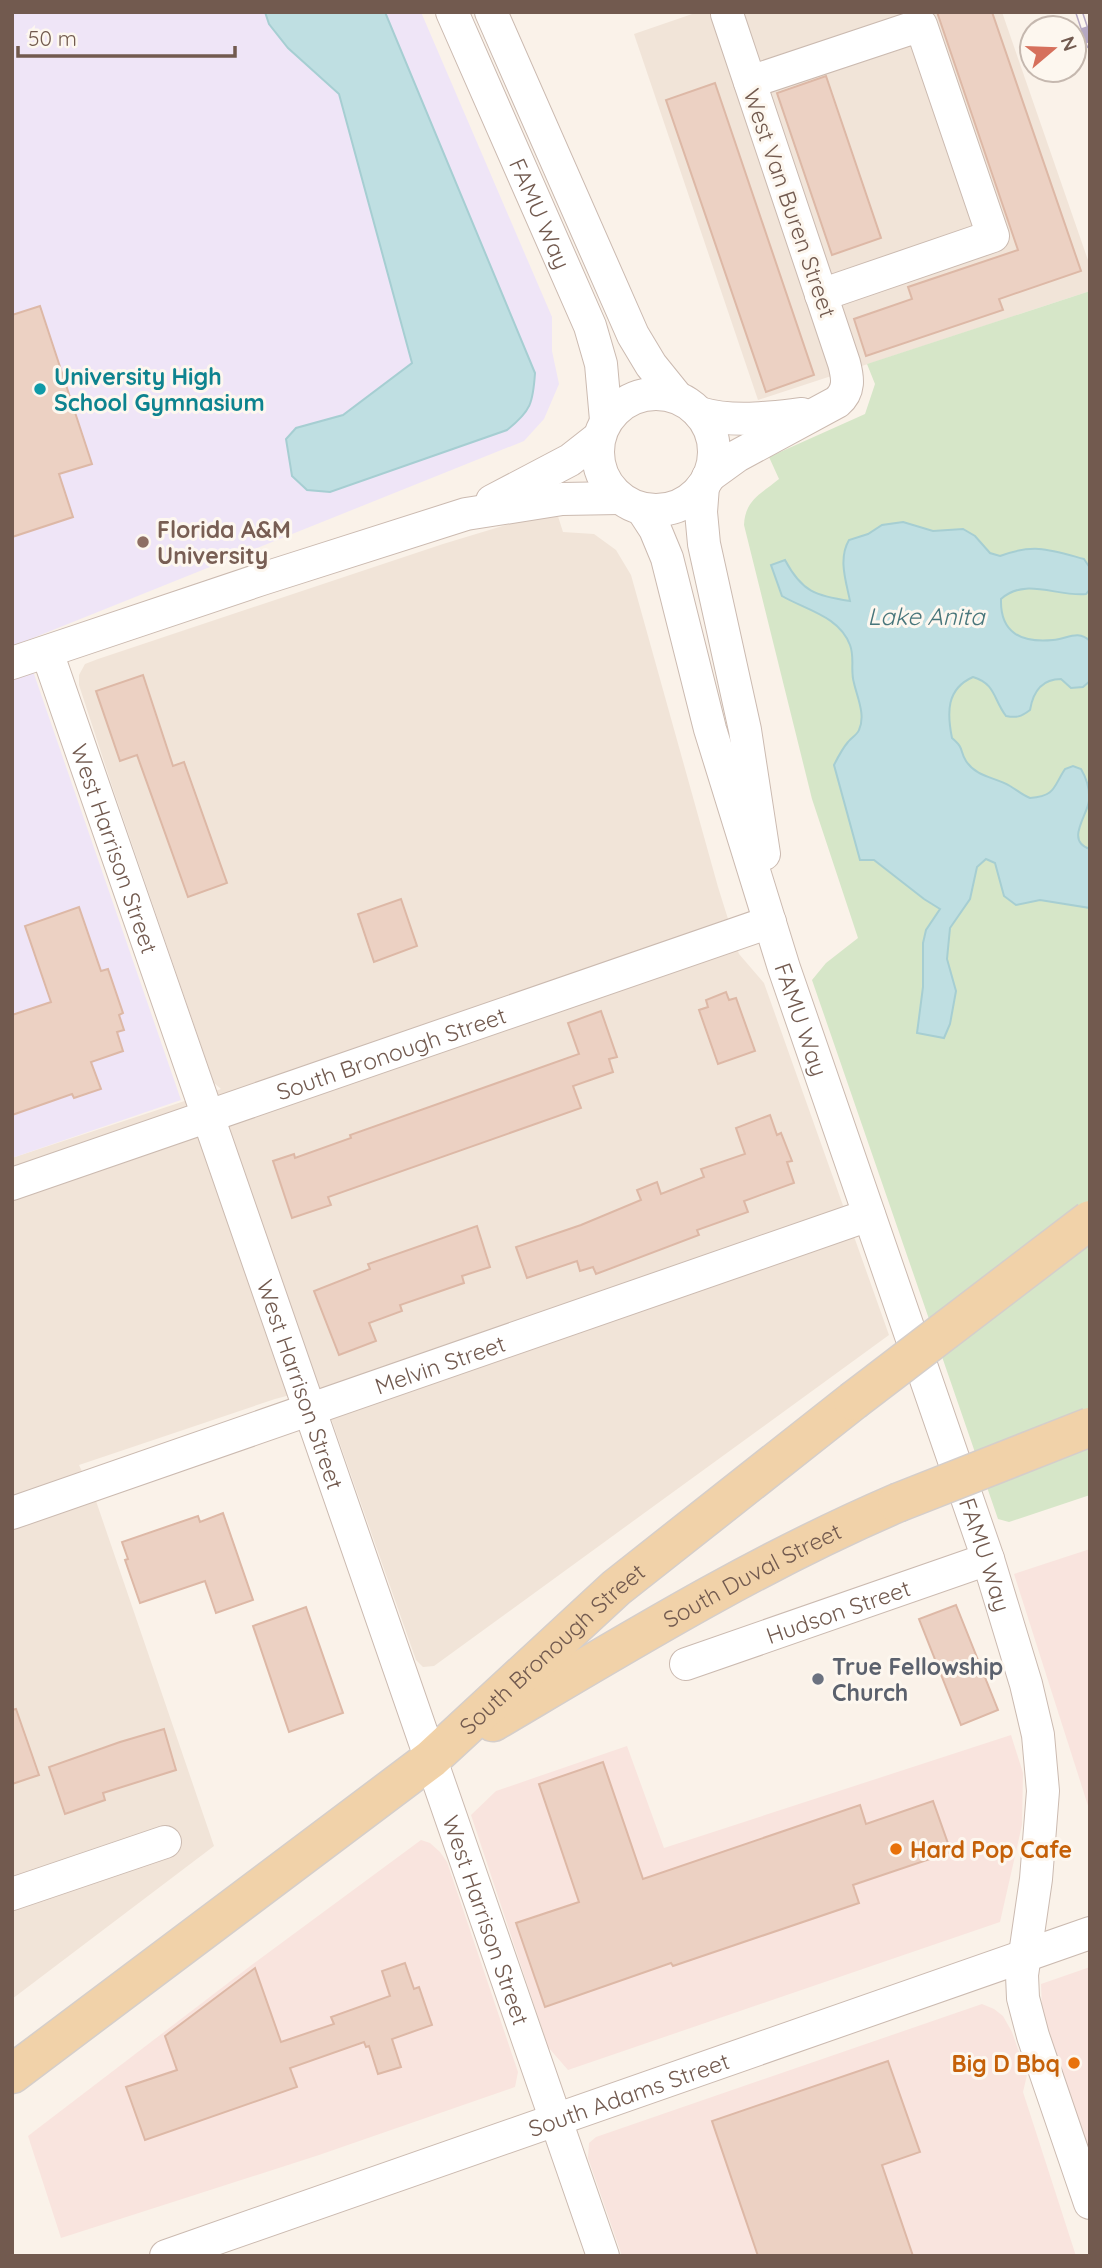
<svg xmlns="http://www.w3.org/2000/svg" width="1102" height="2268" font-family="Quicksand,sans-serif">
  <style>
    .residential { fill: #f1e4d8 }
    .commercial { fill: #f9e4de }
    .education { fill: #efe5f7 }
    .green { fill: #d6e6c8 }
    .water { fill: #bfdfe2; stroke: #a6ced2; stroke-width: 2 }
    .building { fill: #ecd1c3; stroke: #ddb8a6; stroke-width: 2 }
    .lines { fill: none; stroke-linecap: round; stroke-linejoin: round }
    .minor-casing { stroke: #cbbab0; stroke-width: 34 }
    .major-casing { stroke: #d5ceca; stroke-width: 41 }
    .minor { stroke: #fff; stroke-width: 32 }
    .major { stroke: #f1d2a9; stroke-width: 38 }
    .rail-casing { stroke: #b5a8c3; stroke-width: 8 }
    .rail { stroke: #fdf7ef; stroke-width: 5; stroke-dasharray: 16; stroke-linecap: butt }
    .major-bridge-casing { stroke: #d5ceca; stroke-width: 41; stroke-linecap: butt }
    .major-bridge { stroke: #f1d2a9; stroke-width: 38 }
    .culture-dot { fill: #0f9aa8; stroke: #fdf7ef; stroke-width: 2.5 }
    .education-dot { fill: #8d6e63; stroke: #fdf7ef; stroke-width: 2.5 }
    .worship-dot { fill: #6b7280; stroke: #fdf7ef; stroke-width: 2.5 }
    .food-dot { fill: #e8710a; stroke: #fdf7ef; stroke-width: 2.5 }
    .labels { text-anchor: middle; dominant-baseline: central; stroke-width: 6; stroke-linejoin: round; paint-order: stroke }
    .street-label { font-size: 23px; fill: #725a4f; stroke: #fdf7ef }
    .culture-label { font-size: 23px; font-weight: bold; fill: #0d838f; stroke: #fdf7ef; text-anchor: start }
    .education-label { font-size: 23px; font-weight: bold; fill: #785e54; stroke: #fdf7ef; text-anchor: start }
    .worship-label { font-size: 23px; font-weight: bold; fill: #5b616d; stroke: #fdf7ef; text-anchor: start }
    .food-label { font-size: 23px; font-weight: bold; fill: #c56008; stroke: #fdf7ef; text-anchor: start }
    .water-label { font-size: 24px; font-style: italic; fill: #48767b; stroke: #fdf7ef }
  </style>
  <rect width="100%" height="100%" fill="#faf2e9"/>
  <g class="residential">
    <path d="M698,12H1002L1090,266V291L758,400L634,34Z"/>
    <path d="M556,510L563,532L594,534L616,550L631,575L718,887L739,954L764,983L889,1335L434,1666L423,1667L416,1660L320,1387L275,1399L79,1465L96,1501L214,1846L12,1999V1158L221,1089L214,1083L111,783L79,685V675L85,664L98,659L443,544Z"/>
  </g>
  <g class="commercial">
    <path d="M1090,1549V1812L1014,1574Z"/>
    <path d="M1011,1735L1023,1773L1022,1825L1000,1922L568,2070L548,2047L471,1815L496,1791L627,1746L664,1848Z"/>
    <path d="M421,1840L430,1843L440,1852L447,1862L518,2072L515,2087L319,2155L61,2238L28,2136L253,1964Z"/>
    <path d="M1090,1967V2157L1042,2010L1041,1984Z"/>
    <path d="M982,2004L994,2009L1003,2016L1012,2032L1027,2075L1023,2092L1076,2256H622L588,2158L589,2143L596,2137Z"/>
  </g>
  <path class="education" d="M12,12H421L552,317V351L559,384L544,419L524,441L23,642L181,1100L12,1158Z"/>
  <path class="green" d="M1090,291V1495L1009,1522L998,1519L812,980L826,963L858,938L812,799L744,525C745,500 761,494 779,479L769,457L865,414L875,384L867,364Z"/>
  <g class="water">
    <path d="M265,12H385L535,373C533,403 531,411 507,430L330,492L307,490L292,476L286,439L296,428L343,415L412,363L339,94L288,48L269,24Z"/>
    <path d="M903,522L933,531L963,529L975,536L990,553L1000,556C1034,543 1051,550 1084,559L1090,568V589L1086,594C1057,597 1025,577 1001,599C1000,633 1021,643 1053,640C1067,639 1078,629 1090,641V681L1083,687L1071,688L1061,679C1041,679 1033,692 1030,710C1021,717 1016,718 1006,716C993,699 996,684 973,677C946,689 947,713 952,738C965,749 959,750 966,761C977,778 996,777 1010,786C1017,790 1022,795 1030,798C1056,796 1053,787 1065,769L1073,766L1081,769C1087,779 1090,789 1089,801C1087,816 1065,841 1090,849V908L1040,900L1016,905L1004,896L995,863L986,859L977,867L970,899L950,928L947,959L956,991L950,1024L944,1038L917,1033L923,987V943L926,930L940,909L924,899L874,860H860L834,765C838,757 842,749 848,742C851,738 857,735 859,730C866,715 857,697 854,683C850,670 855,658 850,645C839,616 806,610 782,596L771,565L785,560C802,592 816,596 850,601C846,581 838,559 849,540L868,534L882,525Z"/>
  </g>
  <g class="building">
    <path d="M937,12H992L1081,271L999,299L1003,310L866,356L854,319L912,299L908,287L1018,250Z"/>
    <path d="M826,76L881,238L832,255L777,93Z"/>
    <path d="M715,83L814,375L766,392L666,100Z"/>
    <path d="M40,306L92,464L59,474L73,517L12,537V315Z"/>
    <path d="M143,675L173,766L184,762L227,883L188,897L137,755L120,761L96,691Z"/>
    <path d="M401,899L417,946L374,962L358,914Z"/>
    <path d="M79,907L101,971L108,969L123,1013L119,1015L124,1030L117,1032L123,1051L91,1062L101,1089L74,1098L72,1094L12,1115V1015L51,1002L25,926Z"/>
    <path d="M726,992L729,1000L736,998L755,1051L718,1064L699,1010L708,1007L706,1000Z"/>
    <path d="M601,1011L617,1057L609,1059L613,1072L573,1086L581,1108L328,1197L331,1205L292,1218L273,1161L294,1154L295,1158L351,1138L350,1135L579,1054L568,1023Z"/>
    <path d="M770,1115L777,1135L781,1133L792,1161L787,1162L794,1183L744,1201L748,1212L697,1230L699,1235L596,1274L593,1267L580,1271L577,1261L527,1278L516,1247L581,1225L641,1200L637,1190L657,1182L661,1194L704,1177L701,1169L745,1154L736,1128Z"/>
    <path d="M477,1226L490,1267L462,1276L464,1283L400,1305L402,1311L369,1323L376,1341L339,1355L314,1291L370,1269L368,1264Z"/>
    <path d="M223,1513L253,1600L216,1613L205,1581L140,1603L125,1560L128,1559L122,1542L198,1516L200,1522Z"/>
    <path d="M956,1605L998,1710L961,1725L919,1619Z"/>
    <path d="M306,1607L343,1713L289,1732L253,1626Z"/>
    <path d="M16,1709L39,1775L12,1784V1710Z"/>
    <path d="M164,1729L176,1770L103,1793L105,1800L65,1814L49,1767L120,1742Z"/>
    <path d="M603,1762L643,1879L860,1805L866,1824L933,1801L951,1852L853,1885L859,1903L673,1966L671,1963L545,2007L516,1923L579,1902L539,1784Z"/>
    <path d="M405,1963L414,1989L419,1987L432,2025L392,2039L401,2067L378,2074L369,2046L366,2047L364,2042L290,2068L297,2087L145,2140L126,2087L177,2070L165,2036L255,1968L281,2042L334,2024L331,2017L390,1996L382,1971Z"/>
    <path d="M888,2061L920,2152L882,2165L913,2256H758L712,2121Z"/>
  </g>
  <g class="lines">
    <defs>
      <g id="minor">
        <path id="s1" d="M452,12L590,326L601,364L606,420"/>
        <path d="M491,12L633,335L651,365L676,396"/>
        <path d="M750,82L921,25L993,236L821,295"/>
        <circle cx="656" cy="452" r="58"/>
        <path d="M699,413C734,423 766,418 802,414"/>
        <path d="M708,477L737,456L837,402C850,391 848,378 844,363L727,14"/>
        <path d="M703,486L701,512L704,544L745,730L764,854"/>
        <path d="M492,501L570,460L598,438"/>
        <path id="s2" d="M642,509L655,529L667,558L710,729L784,968L988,1559L1026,1684L1038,1735L1043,1791L1036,1879L1022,1975L1023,1998L1033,2036L1090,2203"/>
        <path id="s3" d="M47,652L603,2256"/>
        <path d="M12,663L262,579L466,514L562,499L619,498"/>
        <path id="s4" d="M12,1184L770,922"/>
        <path id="s5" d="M12,1513L869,1215"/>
        <path id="s6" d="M686,1664L988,1559"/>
        <path d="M12,1894L165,1842"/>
        <path id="s7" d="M166,2256L1090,1933"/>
      </g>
      <g id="major">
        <path id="s8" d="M493,1722C625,1644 755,1564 897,1503"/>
        <path id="s9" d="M12,2074L431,1759L616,1588L853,1401"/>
      </g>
    </defs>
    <use href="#minor" class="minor-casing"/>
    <use href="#major" class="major-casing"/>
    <use href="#minor" class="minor"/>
    <use href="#major" class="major"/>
    <defs>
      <path id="rail" d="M1079,12L1090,45"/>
    </defs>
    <use href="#rail" class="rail-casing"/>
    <use href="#rail" class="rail"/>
    <defs>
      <g id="major-bridge">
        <path d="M853,1401L1090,1220"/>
        <path d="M897,1503L1090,1427"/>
      </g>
    </defs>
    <use href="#major-bridge" class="major-bridge-casing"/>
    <use href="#major-bridge" class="major-bridge"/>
  </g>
  <circle class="culture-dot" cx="40" cy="389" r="7"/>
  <circle class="education-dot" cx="143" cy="542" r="7"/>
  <circle class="worship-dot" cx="818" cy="1679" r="7"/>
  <g class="food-dot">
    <circle cx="896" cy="1849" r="7"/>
    <circle cx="1074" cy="2063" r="7"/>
  </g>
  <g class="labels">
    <g class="street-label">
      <text transform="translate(790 203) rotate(71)">West Van Buren Street</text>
      <text stroke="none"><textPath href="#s1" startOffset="220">FAMU Way</textPath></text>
      <text stroke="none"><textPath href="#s3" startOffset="208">West Harrison Street</textPath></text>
      <text stroke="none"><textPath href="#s2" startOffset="536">FAMU Way</textPath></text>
      <text stroke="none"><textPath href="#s4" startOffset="401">South Bronough Street</textPath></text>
      <text stroke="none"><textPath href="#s5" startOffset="453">Melvin Street</textPath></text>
      <text stroke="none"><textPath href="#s3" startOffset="775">West Harrison Street</textPath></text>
      <text stroke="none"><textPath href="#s2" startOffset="1102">FAMU Way</textPath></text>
      <text stroke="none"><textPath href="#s8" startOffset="298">South Duval Street</textPath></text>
      <text stroke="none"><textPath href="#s6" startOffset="161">Hudson Street</textPath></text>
      <text stroke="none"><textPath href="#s9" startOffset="688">South Bronough Street</textPath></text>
      <text stroke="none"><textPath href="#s3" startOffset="1342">West Harrison Street</textPath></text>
      <text stroke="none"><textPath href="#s7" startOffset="490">South Adams Street</textPath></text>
    </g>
    <g class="culture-label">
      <text x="54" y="376">University High<tspan x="54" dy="26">School Gymnasium</tspan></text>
    </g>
    <g class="education-label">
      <text x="157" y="529">Florida A&amp;M<tspan x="157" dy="26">University</tspan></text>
    </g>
    <g class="worship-label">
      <text x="832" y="1666">True Fellowship<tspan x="832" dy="26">Church</tspan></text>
    </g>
    <g class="food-label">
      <text x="910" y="1849">Hard Pop Cafe</text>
      <text x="1060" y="2063" text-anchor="end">Big D Bbq</text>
    </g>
    <g class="water-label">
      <text x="926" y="616">Lake Anita</text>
    </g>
  </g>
  <rect width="1102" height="2268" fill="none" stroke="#725a4f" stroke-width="28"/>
  <g transform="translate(1053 49) rotate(71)"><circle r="33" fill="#fdf7ef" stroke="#c5b8af" stroke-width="2"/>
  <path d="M0-5L12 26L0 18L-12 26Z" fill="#d6705c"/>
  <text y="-10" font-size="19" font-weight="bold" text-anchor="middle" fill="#725a4f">N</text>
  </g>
  <path d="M18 46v10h217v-10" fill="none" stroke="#725a4f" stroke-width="3.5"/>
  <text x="28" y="46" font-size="21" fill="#725a4f" stroke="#fdf7ef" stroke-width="5" paint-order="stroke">50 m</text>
</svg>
